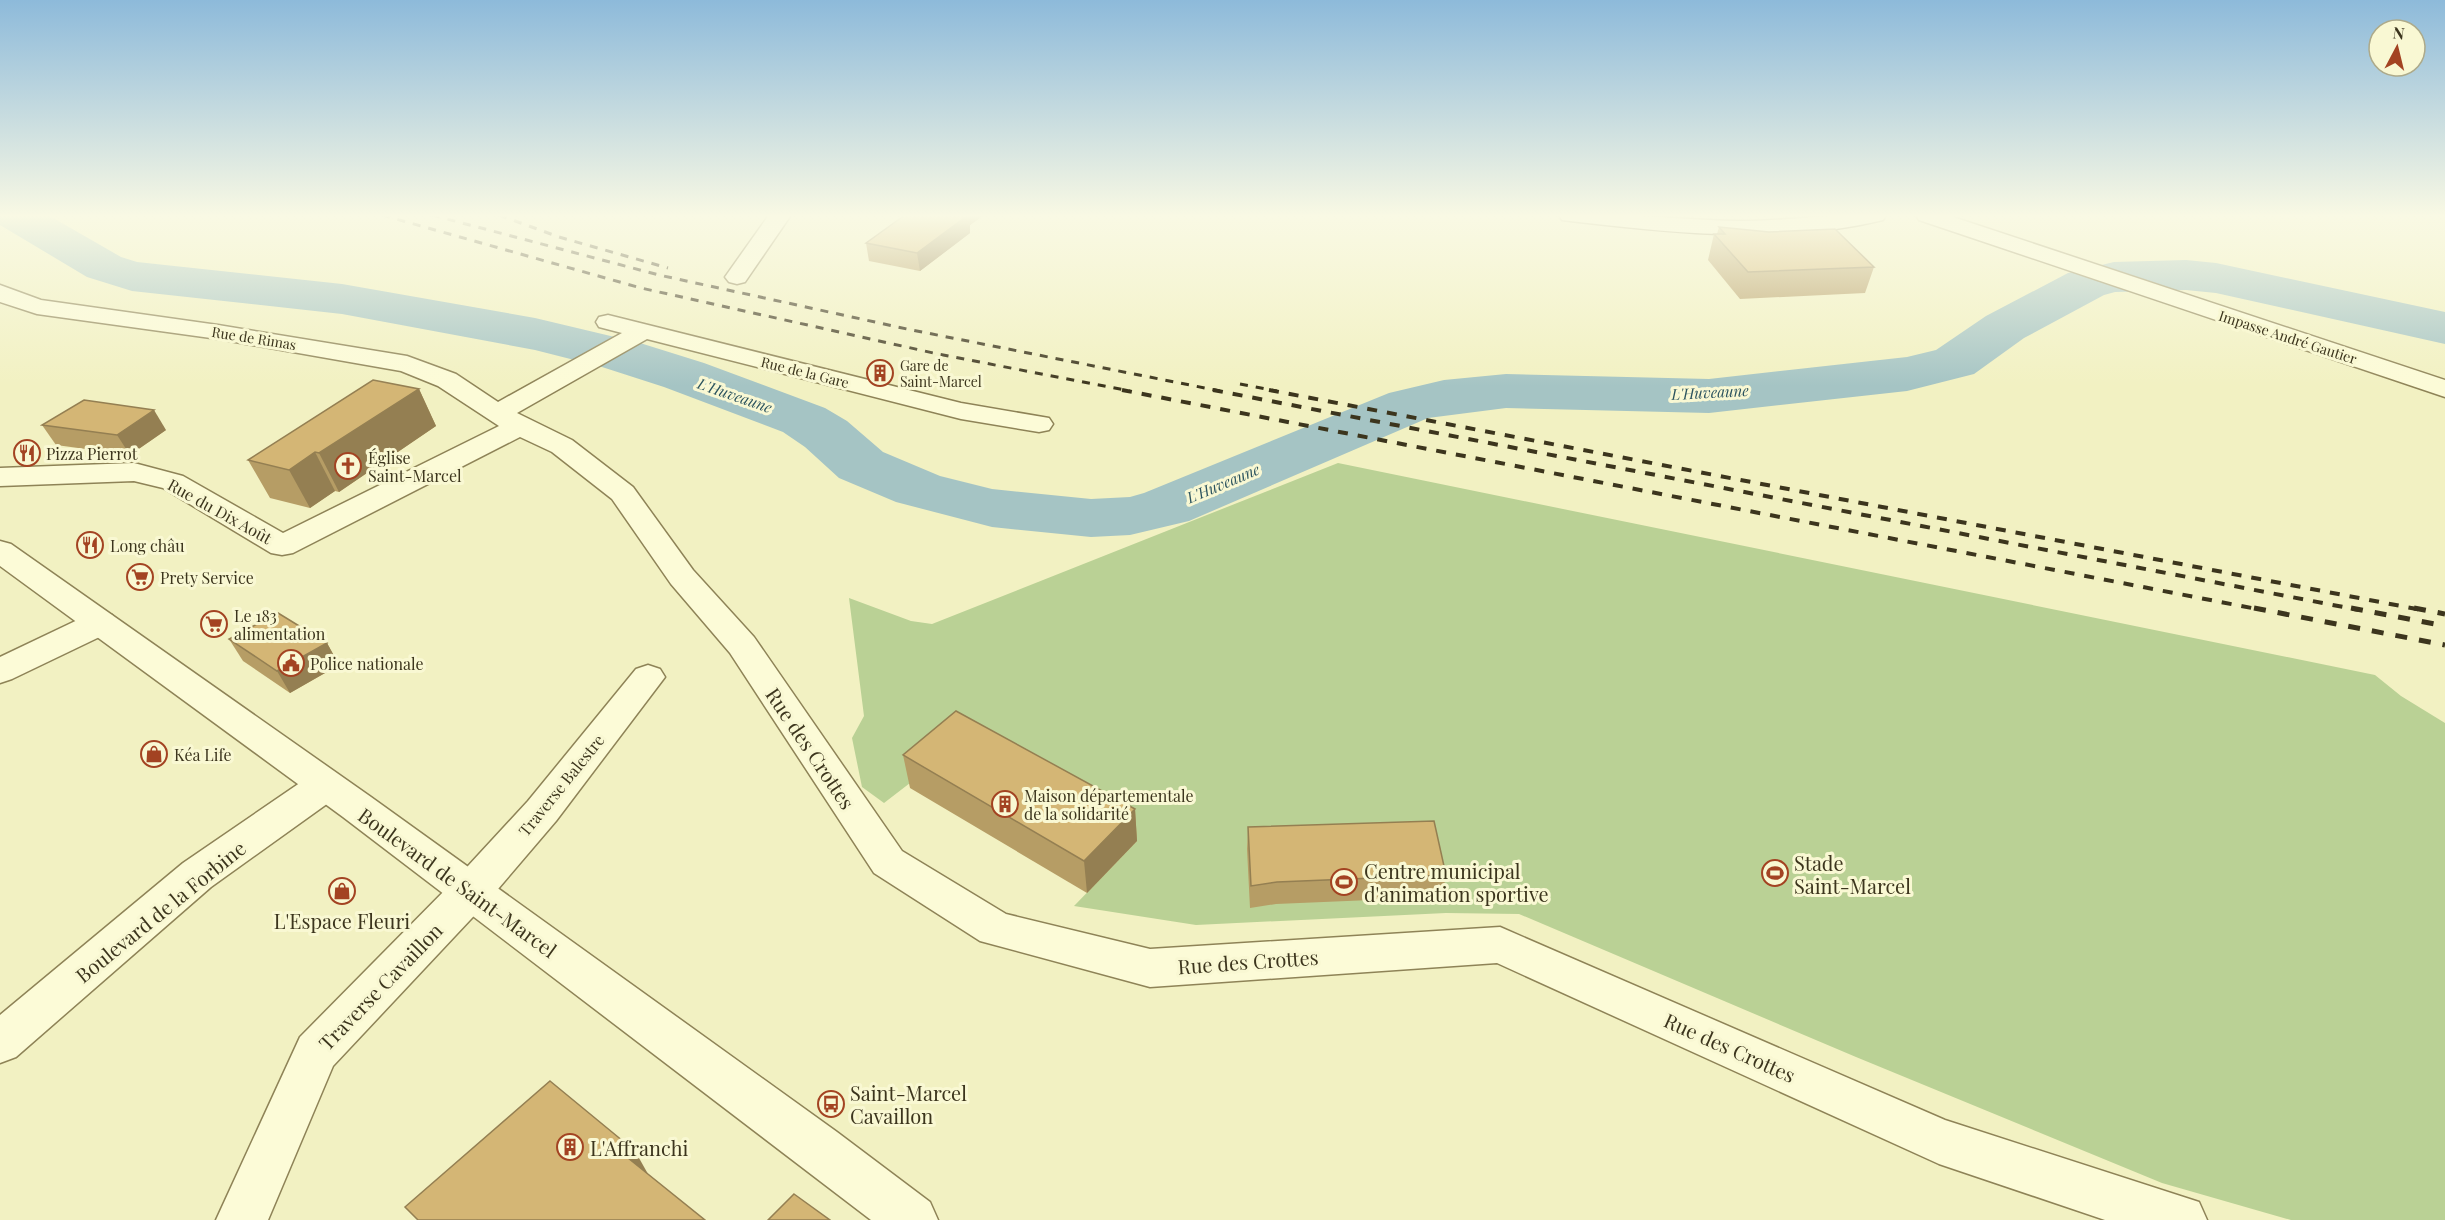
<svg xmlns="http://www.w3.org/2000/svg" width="2445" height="1220" font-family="'Playfair Display',serif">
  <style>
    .green { fill: #bad195 }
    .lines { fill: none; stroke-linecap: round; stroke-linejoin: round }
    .river { fill: #a5c4c4; fill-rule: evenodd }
    .minor-casing { stroke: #8e8357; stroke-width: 3 }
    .tertiary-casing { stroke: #8e8357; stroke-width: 3 }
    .secondary-casing { stroke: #70643a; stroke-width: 3 }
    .minor { fill: #fcfbd7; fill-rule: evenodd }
    .tertiary { fill: #fcfbd7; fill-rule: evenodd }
    .secondary { fill: #fcfbd7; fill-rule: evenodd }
    .rail-far2 { stroke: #3c351d; stroke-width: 3; stroke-dasharray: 8 8; stroke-linecap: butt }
    .rail-far1 { stroke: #3c351d; stroke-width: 4; stroke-dasharray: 10 10; stroke-linecap: butt }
    .rail { stroke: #3c351d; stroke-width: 5; stroke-dasharray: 12 12; stroke-linecap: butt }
    .wall { fill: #b69d65 }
    .shaded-wall { fill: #947f52 }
    .building { fill: #d4b675; stroke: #947f52; stroke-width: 1.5 }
    .labels { text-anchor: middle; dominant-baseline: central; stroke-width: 6; stroke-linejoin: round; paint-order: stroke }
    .far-street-label { font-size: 14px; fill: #3c351d; stroke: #f9f8d3 }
    .far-poi-label { font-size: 14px; fill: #3c351d; stroke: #f9f8d3; text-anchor: start }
    .far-water-label { font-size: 15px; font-style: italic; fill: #2b535e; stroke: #f9f8d3 }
    .poi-label { font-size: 16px; fill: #3c351d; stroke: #f9f8d3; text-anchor: start }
    .street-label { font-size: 16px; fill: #3c351d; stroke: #f9f8d3 }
    .near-street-label { font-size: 20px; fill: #3c351d; stroke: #f9f8d3 }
    .near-poi-label { font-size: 20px; fill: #3c351d; stroke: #f9f8d3; text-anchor: start }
  </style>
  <rect width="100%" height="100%" fill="#f2f1c2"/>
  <path class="green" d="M1338,463L2375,675L2401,696L2445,723V1220H2291L2162,1183L1856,1057L1519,914L1446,913L1196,925L1074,906L1137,841L962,743L884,803L862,787L852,738L864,716L849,598L911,621L932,624Z"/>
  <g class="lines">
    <path class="river" d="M0,215H48L121,257L137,262L342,284L535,318L640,343L704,363L825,408L847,421L883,452L940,476L992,489L1091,499L1130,497L1144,493L1389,393L1444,380L1506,374L1709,379L1907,357L1936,350L1986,316L2068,273L2114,262L2186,260L2216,263L2445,312V344L2216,293L2186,290L2115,292L2104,295L2024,338L1974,374L1907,391L1709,413L1506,408L1428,418L1189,521L1130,535L1091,537L992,527L896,502L839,478L805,447L783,432L664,387L602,367L535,350L342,314L132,291L87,277L0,225Z"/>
    <defs>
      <g id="minor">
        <path d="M769,215H791L745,282L737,284L729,282L725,277Z"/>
        <path d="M1916,215H1947L2445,380V397L1919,220Z"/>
        <path d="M0,285L41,300L218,325L407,356L456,374L498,402L622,333L599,327L596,322L599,317L608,315L961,403L1049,418L1053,424L1049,430L1039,432L961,419L647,339L517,413L572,440L633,487L693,570L754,637L902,851L1006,914L1150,949L1500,927L1945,1120L2199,1202L2207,1220H2105L1939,1164L1497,963L1150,987L980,941L874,873L730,653L671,584L612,499L552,452L520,437L293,553L282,555L271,553L163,488L134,481L0,486V468L134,463L183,476L283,533L499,426L438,386L401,371L218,339L37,314L0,302Z"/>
        <path d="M100,612L112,615L117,623L112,631L12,679L0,683V657L88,615Z"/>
        <path d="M648,665L660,669L665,677L556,821L486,903L333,1066L268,1220H216L300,1037L456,879L528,801L636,669Z"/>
        <path d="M324,772L338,776L343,786L338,796L211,887L16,1057L0,1063V1015L183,863L310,776Z"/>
      </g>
      <path id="tertiary" d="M0,541L11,544L371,797L837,1132L930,1202L938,1220H871L343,817L0,566Z"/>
      <path id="secondary" d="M1559,215C1620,211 1682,221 1743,221C1791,221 1838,212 1886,215L1883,220C1781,245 1673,233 1570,221L1562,220Z"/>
    </defs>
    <use href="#minor" class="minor-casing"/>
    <use href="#tertiary" class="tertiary-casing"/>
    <use href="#secondary" class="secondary-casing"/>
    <use href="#minor" class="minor"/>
    <use href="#tertiary" class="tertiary"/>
    <use href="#secondary" class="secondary"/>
    <g class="rail-far2">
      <path d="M382,215L641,288L938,354L1130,391"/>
      <path d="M432,215L659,275L907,329L1220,391"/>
      <path d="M499,215L559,237L668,268"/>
      <path d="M1240,384L1277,391"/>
    </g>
    <g class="rail-far1">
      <path d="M1122,390L2262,610"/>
      <path d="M1213,390L2359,610"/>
      <path d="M1269,390L2422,610"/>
    </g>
    <g class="rail">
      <path d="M2254,608L2445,645"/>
      <path d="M2351,608L2445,626"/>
      <path d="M2414,608L2445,614"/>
    </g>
  </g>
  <g class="wall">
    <path d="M905,215H984L970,225V233L920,271L869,261L866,243Z"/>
    <path d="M1719,227L1874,267L1865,293L1740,299L1708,260L1714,234H1717Z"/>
    <path d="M419,389L436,426L339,492L335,491L310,508L270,498L248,460Z"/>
    <path d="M42,425L166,430L130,455L56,445Z"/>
    <path d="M229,639L327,643L339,665L290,693L243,661Z"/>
    <path d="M903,755L1135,809L1137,841L1087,893L910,788Z"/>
    <path d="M1248,827L1446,875L1442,897L1276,904L1250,908L1247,849Z"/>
  </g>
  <g class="shaded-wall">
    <path d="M960,215H984L970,225V233L920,271L917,253Z"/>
    <path d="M419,389L436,426L339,492L319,453Z"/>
    <path d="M154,410L166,430L130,455L117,435Z"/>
    <path d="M315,452L335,491L310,508L289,470Z"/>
    <path d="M327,643L339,665L290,693L277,671Z"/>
    <path d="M1135,809L1137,841L1087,893L1084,861Z"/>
    <path d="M635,1151L652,1181L628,1158Z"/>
  </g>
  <g class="building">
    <path d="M905,215H968L917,253L866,243Z"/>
    <path d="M1719,227L1769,232L1835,229L1874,267L1748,272L1714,234H1725Z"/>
    <path d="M373,380L419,389L319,453L315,452L289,470L248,460Z"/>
    <path d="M84,400L154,410L117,435L42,425Z"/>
    <path d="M278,613L327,643L277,671L229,639Z"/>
    <path d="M956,711L1135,809L1084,861L903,755Z"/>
    <path d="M1434,821L1446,875L1277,882L1251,886L1248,827Z"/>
    <path d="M550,1081L635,1151L628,1158L705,1220H418L405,1207Z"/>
    <path d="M794,1194L830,1220H768Z"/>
  </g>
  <linearGradient id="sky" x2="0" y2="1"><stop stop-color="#8dbada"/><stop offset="0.56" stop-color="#f9f9e4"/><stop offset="1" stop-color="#f9f9e4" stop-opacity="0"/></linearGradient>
  <rect width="2445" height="386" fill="url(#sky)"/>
  <defs>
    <symbol id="building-ring" viewBox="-11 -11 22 22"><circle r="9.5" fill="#f9f8d3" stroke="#a34322" stroke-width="1.5"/><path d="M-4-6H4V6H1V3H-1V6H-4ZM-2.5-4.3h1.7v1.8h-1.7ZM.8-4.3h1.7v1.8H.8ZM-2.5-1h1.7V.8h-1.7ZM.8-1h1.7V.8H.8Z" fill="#a34322"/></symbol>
    <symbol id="restaurant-ring" viewBox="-11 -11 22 22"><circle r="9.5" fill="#f9f8d3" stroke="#a34322" stroke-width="1.5"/><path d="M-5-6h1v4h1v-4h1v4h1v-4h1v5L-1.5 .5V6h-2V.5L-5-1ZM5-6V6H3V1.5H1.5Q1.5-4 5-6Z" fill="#a34322"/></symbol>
    <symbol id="church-ring" viewBox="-11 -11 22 22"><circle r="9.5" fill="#f9f8d3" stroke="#a34322" stroke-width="1.5"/><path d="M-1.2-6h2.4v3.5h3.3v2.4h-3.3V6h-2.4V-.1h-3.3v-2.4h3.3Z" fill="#a34322"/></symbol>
    <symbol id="supermarket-ring" viewBox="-11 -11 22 22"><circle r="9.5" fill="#f9f8d3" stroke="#a34322" stroke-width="1.5"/><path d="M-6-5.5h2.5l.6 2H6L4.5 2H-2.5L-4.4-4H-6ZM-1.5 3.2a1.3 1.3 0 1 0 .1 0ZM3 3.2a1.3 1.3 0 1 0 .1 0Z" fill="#a34322"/></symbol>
    <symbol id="civic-ring" viewBox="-11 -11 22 22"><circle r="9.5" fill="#f9f8d3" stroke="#a34322" stroke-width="1.5"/><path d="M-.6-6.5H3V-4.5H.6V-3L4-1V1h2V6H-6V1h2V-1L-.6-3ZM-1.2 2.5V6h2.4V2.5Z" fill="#a34322"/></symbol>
    <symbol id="shop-ring" viewBox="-11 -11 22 22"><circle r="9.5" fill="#f9f8d3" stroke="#a34322" stroke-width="1.5"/><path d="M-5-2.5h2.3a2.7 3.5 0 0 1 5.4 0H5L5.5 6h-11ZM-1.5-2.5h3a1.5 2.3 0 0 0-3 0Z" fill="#a34322"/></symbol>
    <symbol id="stadium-ring" viewBox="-11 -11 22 22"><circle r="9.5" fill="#f9f8d3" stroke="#a34322" stroke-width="1.5"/><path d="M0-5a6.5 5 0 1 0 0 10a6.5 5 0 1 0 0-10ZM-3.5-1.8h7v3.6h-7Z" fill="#a34322"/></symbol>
    <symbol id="bus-ring" viewBox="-11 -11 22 22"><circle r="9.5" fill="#f9f8d3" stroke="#a34322" stroke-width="1.5"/><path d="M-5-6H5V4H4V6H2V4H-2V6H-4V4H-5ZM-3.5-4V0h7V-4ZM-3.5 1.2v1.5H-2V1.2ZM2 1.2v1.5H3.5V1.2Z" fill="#a34322"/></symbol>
  </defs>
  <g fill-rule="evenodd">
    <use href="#building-ring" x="865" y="358" width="30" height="30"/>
    <use href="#restaurant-ring" x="12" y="438" width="30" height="30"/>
    <use href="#church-ring" x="333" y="451" width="30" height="30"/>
    <use href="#restaurant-ring" x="75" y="530" width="30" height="30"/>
    <use href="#supermarket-ring" x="125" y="562" width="30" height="30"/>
    <use href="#supermarket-ring" x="199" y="609" width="30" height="30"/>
    <use href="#civic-ring" x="276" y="648" width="30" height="30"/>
    <use href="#shop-ring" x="139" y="739" width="30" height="30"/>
    <use href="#building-ring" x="990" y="789" width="30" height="30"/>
    <use href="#stadium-ring" x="1760" y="858" width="30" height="30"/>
    <use href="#stadium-ring" x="1329" y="867" width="30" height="30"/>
    <use href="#shop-ring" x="327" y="876" width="30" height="30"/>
    <use href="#bus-ring" x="816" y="1089" width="30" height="30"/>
    <use href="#building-ring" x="555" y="1132" width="30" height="30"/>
  </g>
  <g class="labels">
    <g class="far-street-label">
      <text transform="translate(2288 337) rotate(18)">Impasse André Gautier</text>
      <text transform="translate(254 338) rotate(9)">Rue de Rimas</text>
      <text transform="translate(805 372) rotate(14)">Rue de la Gare</text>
    </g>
    <g class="far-poi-label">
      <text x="900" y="365">Gare de<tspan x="900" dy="16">Saint-Marcel</tspan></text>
    </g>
    <g class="far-water-label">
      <text transform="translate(1710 392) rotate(-3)">L'Huveaune</text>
      <text transform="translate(735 395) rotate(19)">L'Huveaune</text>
      <text transform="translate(1223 483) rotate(-23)">L'Huveaune</text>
    </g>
    <g class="poi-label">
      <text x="46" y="453">Pizza Pierrot</text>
      <text x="368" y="457">Église<tspan x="368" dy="18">Saint-Marcel</tspan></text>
      <text x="110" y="545">Long châu</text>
      <text x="160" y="577">Prety Service</text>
      <text x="234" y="615">Le 183<tspan x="234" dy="18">alimentation</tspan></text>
      <text x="310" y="663">Police nationale</text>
      <text x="174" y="754">Kéa Life</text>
      <text x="1024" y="795">Maison départementale<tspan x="1024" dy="18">de la solidarité</tspan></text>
    </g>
    <g class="street-label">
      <text transform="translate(220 511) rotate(29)">Rue du Dix Août</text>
      <text transform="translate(561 785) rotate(-51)">Traverse Balestre</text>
    </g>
    <g class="near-street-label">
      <text transform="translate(811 748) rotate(56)">Rue des Crottes</text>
      <text transform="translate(458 882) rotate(36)">Boulevard de Saint-Marcel</text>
      <text transform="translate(160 911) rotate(-39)">Boulevard de la Forbine</text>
      <text transform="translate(1248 961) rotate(-4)">Rue des Crottes</text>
      <text transform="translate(380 986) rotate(-46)">Traverse Cavaillon</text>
      <text transform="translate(1730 1047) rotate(24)">Rue des Crottes</text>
    </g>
    <g class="near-poi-label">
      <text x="1794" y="862">Stade<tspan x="1794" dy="23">Saint-Marcel</tspan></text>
      <text x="1364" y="870">Centre municipal<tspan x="1364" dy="23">d'animation sportive</tspan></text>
      <text x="342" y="920" text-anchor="middle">L'Espace Fleuri</text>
      <text x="850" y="1092">Saint-Marcel<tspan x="850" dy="23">Cavaillon</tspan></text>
      <text x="590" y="1147">L'Affranchi</text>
    </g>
  </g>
  <g transform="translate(2397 48) rotate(7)"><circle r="28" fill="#f9f8d3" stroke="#adaa8a" stroke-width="1.5"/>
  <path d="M0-4.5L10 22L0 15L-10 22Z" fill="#a34322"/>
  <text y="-9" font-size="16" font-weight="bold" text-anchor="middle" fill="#3c351d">N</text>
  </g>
</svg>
